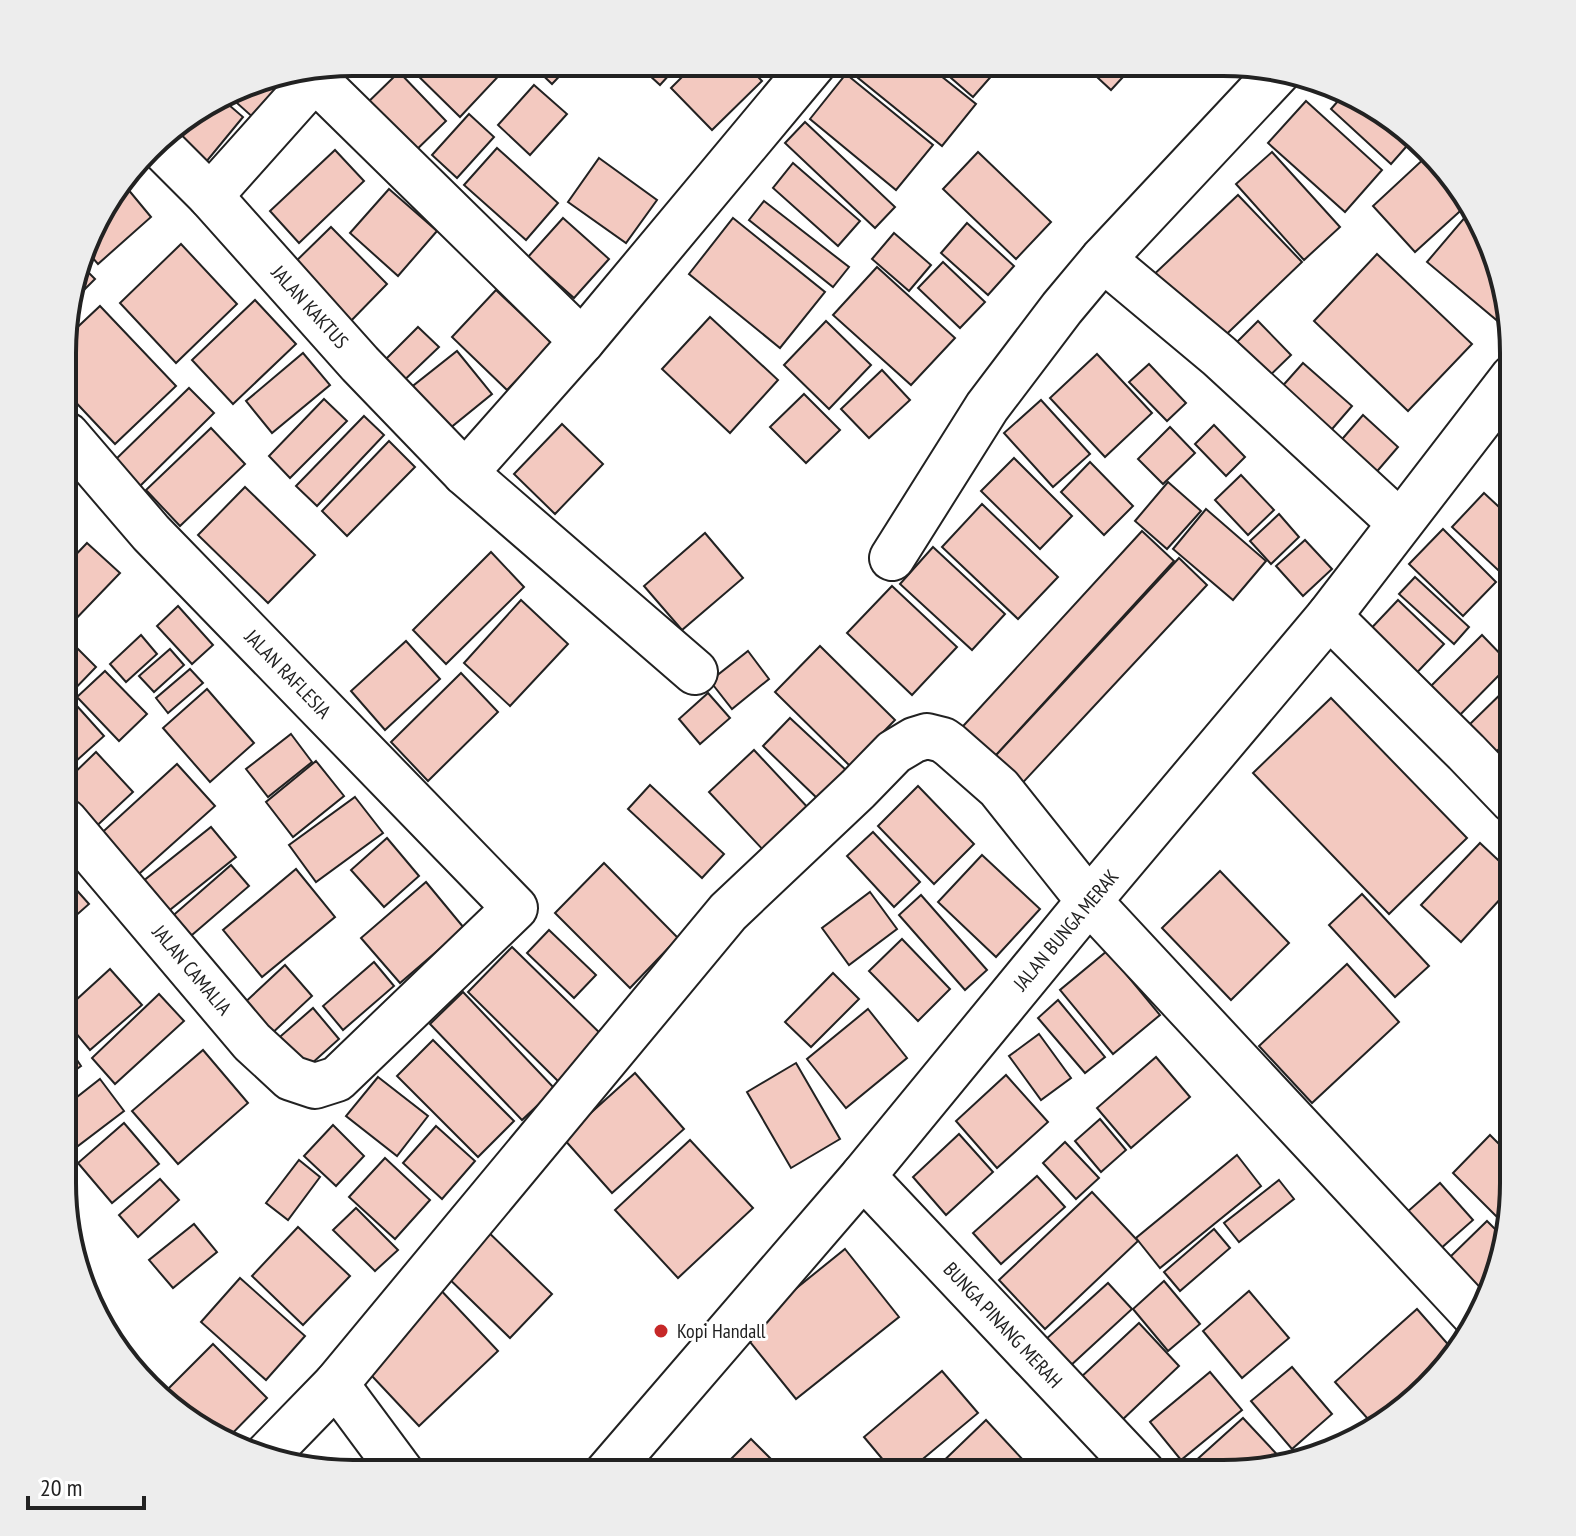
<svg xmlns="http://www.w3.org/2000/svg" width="1576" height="1536" font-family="'PT Sans Narrow',sans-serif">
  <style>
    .building { fill: #f3c9c0; stroke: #222; stroke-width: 2 }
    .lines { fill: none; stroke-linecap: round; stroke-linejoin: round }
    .minor-casing { stroke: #222; stroke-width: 48 }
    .minor { stroke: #fff; stroke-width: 44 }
    .poi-dot { fill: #c62828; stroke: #fff; stroke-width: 3 }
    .labels { text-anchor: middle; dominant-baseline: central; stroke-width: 6; stroke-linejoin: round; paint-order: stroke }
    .street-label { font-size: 20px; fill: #222; stroke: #fff }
    .poi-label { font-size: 20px; fill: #222; stroke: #fff; text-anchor: start }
    .rim { fill: none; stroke: #222; stroke-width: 4 }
  </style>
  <rect width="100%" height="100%" fill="#fff"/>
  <g class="building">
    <path d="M404,62H505L508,66L460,117Z"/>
    <path d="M529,62L572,63L552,84Z"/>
    <path d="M636,63H680L660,85Z"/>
    <path d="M696,63H745L762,81L712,130L671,88Z"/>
    <path d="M860,63L926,64L976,104L942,146L852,73Z"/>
    <path d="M935,64H1002L973,97Z"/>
    <path d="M1083,64H1135L1111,90Z"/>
    <path d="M399,72L446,121L407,159L360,110Z"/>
    <path d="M284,73L291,80L256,120L228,95L259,78Z"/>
    <path d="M846,74L933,145L896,190L810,119Z"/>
    <path d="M534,85L567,114L530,155L498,125Z"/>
    <path d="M1345,93L1368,101L1413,139L1391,164L1331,109Z"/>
    <path d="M222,99L243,117L206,162L169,130Z"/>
    <path d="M1306,101L1382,170L1345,212L1268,143Z"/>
    <path d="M469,114L494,137L457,178L432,155Z"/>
    <path d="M805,122L895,207L875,228L785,143Z"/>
    <path d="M497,148L558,203L526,240L464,185Z"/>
    <path d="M335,150L364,181L299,243L270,211Z"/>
    <path d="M978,152L1051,222L1016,259L943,189Z"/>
    <path d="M1272,152L1340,227L1304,260L1236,184Z"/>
    <path d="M1429,154L1454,175L1469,203L1415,252L1373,206Z"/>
    <path d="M599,158L657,200L626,243L568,202Z"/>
    <path d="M793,163L860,221L838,246L773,188Z"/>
    <path d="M122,182L151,217L98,264L85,249L101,208Z"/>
    <path d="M389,189L437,231L398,276L350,233Z"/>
    <path d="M1238,195L1302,262L1211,349L1147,281Z"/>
    <path d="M764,201L849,267L833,287L749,220Z"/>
    <path d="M1472,209L1498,259L1509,312L1500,323L1427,262Z"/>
    <path d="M563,218L609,259L574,298L528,257Z"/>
    <path d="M733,218L825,292L780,348L689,274Z"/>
    <path d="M967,223L1014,266L988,295L941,253Z"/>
    <path d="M331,227L387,284L345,327L288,269Z"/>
    <path d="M894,233L931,265L909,291L872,259Z"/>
    <path d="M181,244L237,304L176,363L120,303Z"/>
    <path d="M1377,254L1472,344L1408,411L1314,321Z"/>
    <path d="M943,262L985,302L960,328L918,288Z"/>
    <path d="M80,264L95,279L72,302L68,297Z"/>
    <path d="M877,267L955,338L911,385L833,315Z"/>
    <path d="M496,290L552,343L507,390L452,337Z"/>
    <path d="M255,300L296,344L233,404L192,360Z"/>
    <path d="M100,306L176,386L115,444L67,393V337Z"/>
    <path d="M710,317L778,380L730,433L662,369Z"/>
    <path d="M826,321L871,365L829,409L784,365Z"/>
    <path d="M1258,321L1291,355L1258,387L1225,354Z"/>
    <path d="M418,327L439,347L395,389L376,369Z"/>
    <path d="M457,351L492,394L444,433L409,389Z"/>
    <path d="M303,353L330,385L272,433L246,401Z"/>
    <path d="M1097,354L1152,413L1105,457L1050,398Z"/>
    <path d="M1303,363L1352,406L1320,443L1271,399Z"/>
    <path d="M1149,364L1186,403L1167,421L1129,382Z"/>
    <path d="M882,370L910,400L869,438L841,409Z"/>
    <path d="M189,388L214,413L138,488L113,462Z"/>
    <path d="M804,394L840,430L806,463L770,427Z"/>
    <path d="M324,399L347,421L290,478L269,456Z"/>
    <path d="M1041,400L1090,454L1053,487L1004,433Z"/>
    <path d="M1363,415L1398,447L1367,483L1331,452Z"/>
    <path d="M364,416L384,435L317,506L296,486Z"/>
    <path d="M562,424L603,464L555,514L514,474Z"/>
    <path d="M1214,425L1245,457L1226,476L1195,444Z"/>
    <path d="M1170,427L1195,453L1163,484L1138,459Z"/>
    <path d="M211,428L245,464L180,526L146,490Z"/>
    <path d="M389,441L415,467L347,536L322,511Z"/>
    <path d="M1014,458L1072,516L1040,549L981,491Z"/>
    <path d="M1090,462L1133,506L1104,535L1061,492Z"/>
    <path d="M1241,475L1274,510L1248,535L1215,500Z"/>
    <path d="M1168,482L1201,511L1167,549L1135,521Z"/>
    <path d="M245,487L315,555L268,603L198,535Z"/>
    <path d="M1484,493L1513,520V584L1452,527Z"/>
    <path d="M982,504L1058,577L1018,619L942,547Z"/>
    <path d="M1206,509L1266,561L1233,600L1173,549Z"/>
    <path d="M1279,514L1299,537L1271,564L1250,541Z"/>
    <path d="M1443,529L1496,582L1463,616L1409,564Z"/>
    <path d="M1142,531L1174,561L986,766L954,736Z"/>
    <path d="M705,533L743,578L682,630L644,586Z"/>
    <path d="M1305,540L1332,569L1303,596L1276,566Z"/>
    <path d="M87,543L120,573L68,627L66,625V565Z"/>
    <path d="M933,547L1005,614L972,650L900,584Z"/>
    <path d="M491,552L524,587L446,664L413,630Z"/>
    <path d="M1179,558L1207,585L1014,792L986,766Z"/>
    <path d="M1415,577L1469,627L1454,644L1399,594Z"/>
    <path d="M892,586L957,647L912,695L847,633Z"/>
    <path d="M521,600L568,644L510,706L464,663Z"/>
    <path d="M1398,600L1444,644L1409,681L1363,637Z"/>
    <path d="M178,606L213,645L192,664L157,626Z"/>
    <path d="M141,635L157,654L126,682L110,664Z"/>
    <path d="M1482,635L1510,664L1449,726L1420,697Z"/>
    <path d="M406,641L440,679L385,730L351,691Z"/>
    <path d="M73,644L96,667L69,695L65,692L66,651Z"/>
    <path d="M820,646L895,720L850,766L775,692Z"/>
    <path d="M170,649L184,665L154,692L139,676Z"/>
    <path d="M748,651L769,679L732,709L710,681Z"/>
    <path d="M190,669L203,683L168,713L156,698Z"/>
    <path d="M105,671L147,714L119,741L77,697Z"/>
    <path d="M461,673L498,712L428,781L391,742Z"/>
    <path d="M1513,682V735L1496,752L1469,725Z"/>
    <path d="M207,689L254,743L210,782L163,728Z"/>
    <path d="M708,693L730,718L700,744L679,719Z"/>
    <path d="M1331,698L1467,838L1389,914L1253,773Z"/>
    <path d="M77,706L104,736L65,771V716Z"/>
    <path d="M790,718L847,771L819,800L763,746Z"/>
    <path d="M291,734L312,762L268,797L246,769Z"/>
    <path d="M754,750L811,811L766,853L709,792Z"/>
    <path d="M96,752L133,792L89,833L65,807V782Z"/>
    <path d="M316,761L344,796L293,837L266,802Z"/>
    <path d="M177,764L215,806L131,881L95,839Z"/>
    <path d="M650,785L724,854L702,878L628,809Z"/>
    <path d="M918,786L974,844L934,884L878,826Z"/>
    <path d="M355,797L383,833L316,882L289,845Z"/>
    <path d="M211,827L236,857L166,913L142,882Z"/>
    <path d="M873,832L920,882L894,907L847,856Z"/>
    <path d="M387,838L419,876L384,907L351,870Z"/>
    <path d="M1480,843L1513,874V885L1461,942L1421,905Z"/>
    <path d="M982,855L1040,909L996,957L938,902Z"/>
    <path d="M604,863L678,938L630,988L555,913Z"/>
    <path d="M231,865L249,886L178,947L161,926Z"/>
    <path d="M296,869L335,917L262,977L223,930Z"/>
    <path d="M1220,871L1289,943L1231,1000L1162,928Z"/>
    <path d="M64,876L89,904L64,926Z"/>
    <path d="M426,882L464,928L400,983L361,938Z"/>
    <path d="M870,892L897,929L849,965L822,928Z"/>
    <path d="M1362,894L1429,966L1395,997L1329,925Z"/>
    <path d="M921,895L987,970L965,990L899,915Z"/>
    <path d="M549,930L596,975L574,998L527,953Z"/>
    <path d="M902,939L950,989L918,1021L869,971Z"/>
    <path d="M512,947L607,1040L562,1085L468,992Z"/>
    <path d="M1107,951L1160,1015L1113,1054L1060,990Z"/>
    <path d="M374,962L394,986L343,1030L323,1006Z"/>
    <path d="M1347,964L1399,1022L1312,1103L1259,1046Z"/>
    <path d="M285,965L312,996L268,1037L241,1006Z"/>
    <path d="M110,969L142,1005L90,1050L64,1019V1011Z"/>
    <path d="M833,973L859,999L811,1047L785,1022Z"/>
    <path d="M463,992L555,1089L522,1120L430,1024Z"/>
    <path d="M159,994L184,1021L115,1084L92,1058Z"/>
    <path d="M1058,1000L1105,1057L1085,1073L1038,1018Z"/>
    <path d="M313,1008L339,1039L301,1073L274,1042Z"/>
    <path d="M868,1009L907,1058L846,1108L807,1059Z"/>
    <path d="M1039,1034L1071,1078L1041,1100L1009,1056Z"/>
    <path d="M63,1039L81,1066L63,1079Z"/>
    <path d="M433,1040L514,1121L478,1157L397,1076Z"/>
    <path d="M203,1050L248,1103L178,1164L132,1111Z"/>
    <path d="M1156,1057L1190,1097L1131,1148L1097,1108Z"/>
    <path d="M796,1063L840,1139L791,1168L747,1092Z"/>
    <path d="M635,1073L684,1129L612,1193L563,1138Z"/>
    <path d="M1006,1075L1048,1122L997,1168L956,1121Z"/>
    <path d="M378,1077L428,1116L397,1156L346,1116Z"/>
    <path d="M100,1079L124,1111L70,1152L63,1143V1108Z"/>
    <path d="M1100,1119L1126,1150L1101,1172L1075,1141Z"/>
    <path d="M124,1123L159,1164L112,1203L78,1163Z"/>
    <path d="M333,1125L364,1156L336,1186L304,1156Z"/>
    <path d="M436,1126L475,1161L442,1199L403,1163Z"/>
    <path d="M959,1134L993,1172L946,1215L913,1177Z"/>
    <path d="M1490,1135L1513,1158V1202L1507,1227L1453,1173Z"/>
    <path d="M690,1140L753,1208L678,1278L615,1210Z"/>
    <path d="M1065,1142L1099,1178L1076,1199L1043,1163Z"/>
    <path d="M1237,1155L1261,1186L1160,1268L1136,1238Z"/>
    <path d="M385,1158L430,1200L395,1239L349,1197Z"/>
    <path d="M299,1160L320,1177L288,1220L266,1203Z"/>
    <path d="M1037,1176L1065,1207L1001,1264L973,1233Z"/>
    <path d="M160,1179L179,1200L138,1237L119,1215Z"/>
    <path d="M1279,1180L1294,1199L1239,1242L1224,1223Z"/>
    <path d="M1440,1183L1473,1220L1439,1250L1406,1213Z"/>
    <path d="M1092,1192L1138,1241L1045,1329L999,1280Z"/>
    <path d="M356,1208L398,1250L375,1271L333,1230Z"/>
    <path d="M1487,1221L1504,1238L1495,1269L1478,1287L1449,1258Z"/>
    <path d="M194,1224L217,1252L173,1288L149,1260Z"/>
    <path d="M481,1225L552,1294L510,1338L439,1269Z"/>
    <path d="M298,1227L350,1276L303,1325L252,1276Z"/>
    <path d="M1214,1229L1230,1248L1180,1291L1164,1272Z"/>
    <path d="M845,1249L899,1317L796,1399L742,1332Z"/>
    <path d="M240,1278L305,1336L266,1380L201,1322Z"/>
    <path d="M1164,1281L1200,1324L1168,1351L1133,1309Z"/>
    <path d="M1108,1283L1132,1309L1069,1367L1045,1340Z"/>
    <path d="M436,1285L498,1351L419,1426L356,1359Z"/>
    <path d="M1249,1291L1289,1338L1242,1378L1203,1331Z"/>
    <path d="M1417,1309L1453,1350L1401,1414L1376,1428L1335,1382Z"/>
    <path d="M1139,1323L1179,1366L1120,1422L1079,1379Z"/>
    <path d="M213,1344L267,1398L223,1443L163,1394Z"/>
    <path d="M1292,1367L1332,1414L1292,1449L1251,1401Z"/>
    <path d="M942,1371L978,1413L906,1473H894L864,1437Z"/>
    <path d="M1210,1372L1242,1410L1181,1460L1150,1422Z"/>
    <path d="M1243,1418L1285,1463L1242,1473H1182Z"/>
    <path d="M986,1420L1024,1461L1011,1473H931Z"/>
    <path d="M751,1439L785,1473H717Z"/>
  </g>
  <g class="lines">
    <defs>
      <g id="minor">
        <path d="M315,79L582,341"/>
        <path d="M155,141L210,196L360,364L465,473L695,672"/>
        <path d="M210,196L326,66"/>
        <path d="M1103,259L1219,356L1400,523"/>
        <path d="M465,473L582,341L814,63"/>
        <path d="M892,558L987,407L1062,308L1103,259L1279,71"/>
        <path d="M1329,616L1466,752L1513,801"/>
        <path d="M65,821L252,1042L291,1078L315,1086L337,1079L515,908L151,533L67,435"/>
        <path d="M863,1176L1143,1473"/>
        <path d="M336,1384L402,1473"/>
        <path d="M267,1455L336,1384L728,912L858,789L894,752L914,740L927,736L943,740L950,745L999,788L1089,901L1478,1319"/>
        <path d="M607,1473L863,1176L1089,901L1329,616L1513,377"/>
      </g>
    </defs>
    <use href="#minor" class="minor-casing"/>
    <use href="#minor" class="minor"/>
  </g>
  <circle class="poi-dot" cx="661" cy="1331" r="8"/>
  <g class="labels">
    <g class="street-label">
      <text transform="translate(310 307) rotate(48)">JALAN KAKTUS</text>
      <text transform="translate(288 674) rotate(46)">JALAN RAFLESIA</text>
      <text transform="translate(1066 930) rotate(-50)">JALAN BUNGA MERAK</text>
      <text transform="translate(192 970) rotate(50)">JALAN CAMALIA</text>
      <text transform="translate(1003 1325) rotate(47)">BUNGA PINANG MERAH</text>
    </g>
    <g class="poi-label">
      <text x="677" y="1331">Kopi Handall</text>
    </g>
  </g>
  <path d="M0 0H1576V1536H0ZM353 76H1223A277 277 0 0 1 1500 353V1183A277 277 0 0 1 1223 1460H353A277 277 0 0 1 76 1183V353A277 277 0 0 1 353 76Z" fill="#ededed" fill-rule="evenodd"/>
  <path class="rim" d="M353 76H1223A277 277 0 0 1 1500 353V1183A277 277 0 0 1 1223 1460H353A277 277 0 0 1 76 1183V353A277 277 0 0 1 353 76Z"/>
  <path d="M28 1496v12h116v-12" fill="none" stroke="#222222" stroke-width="4"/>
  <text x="40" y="1496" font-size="24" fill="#222222" stroke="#ffffff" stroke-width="6" paint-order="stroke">20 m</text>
</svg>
